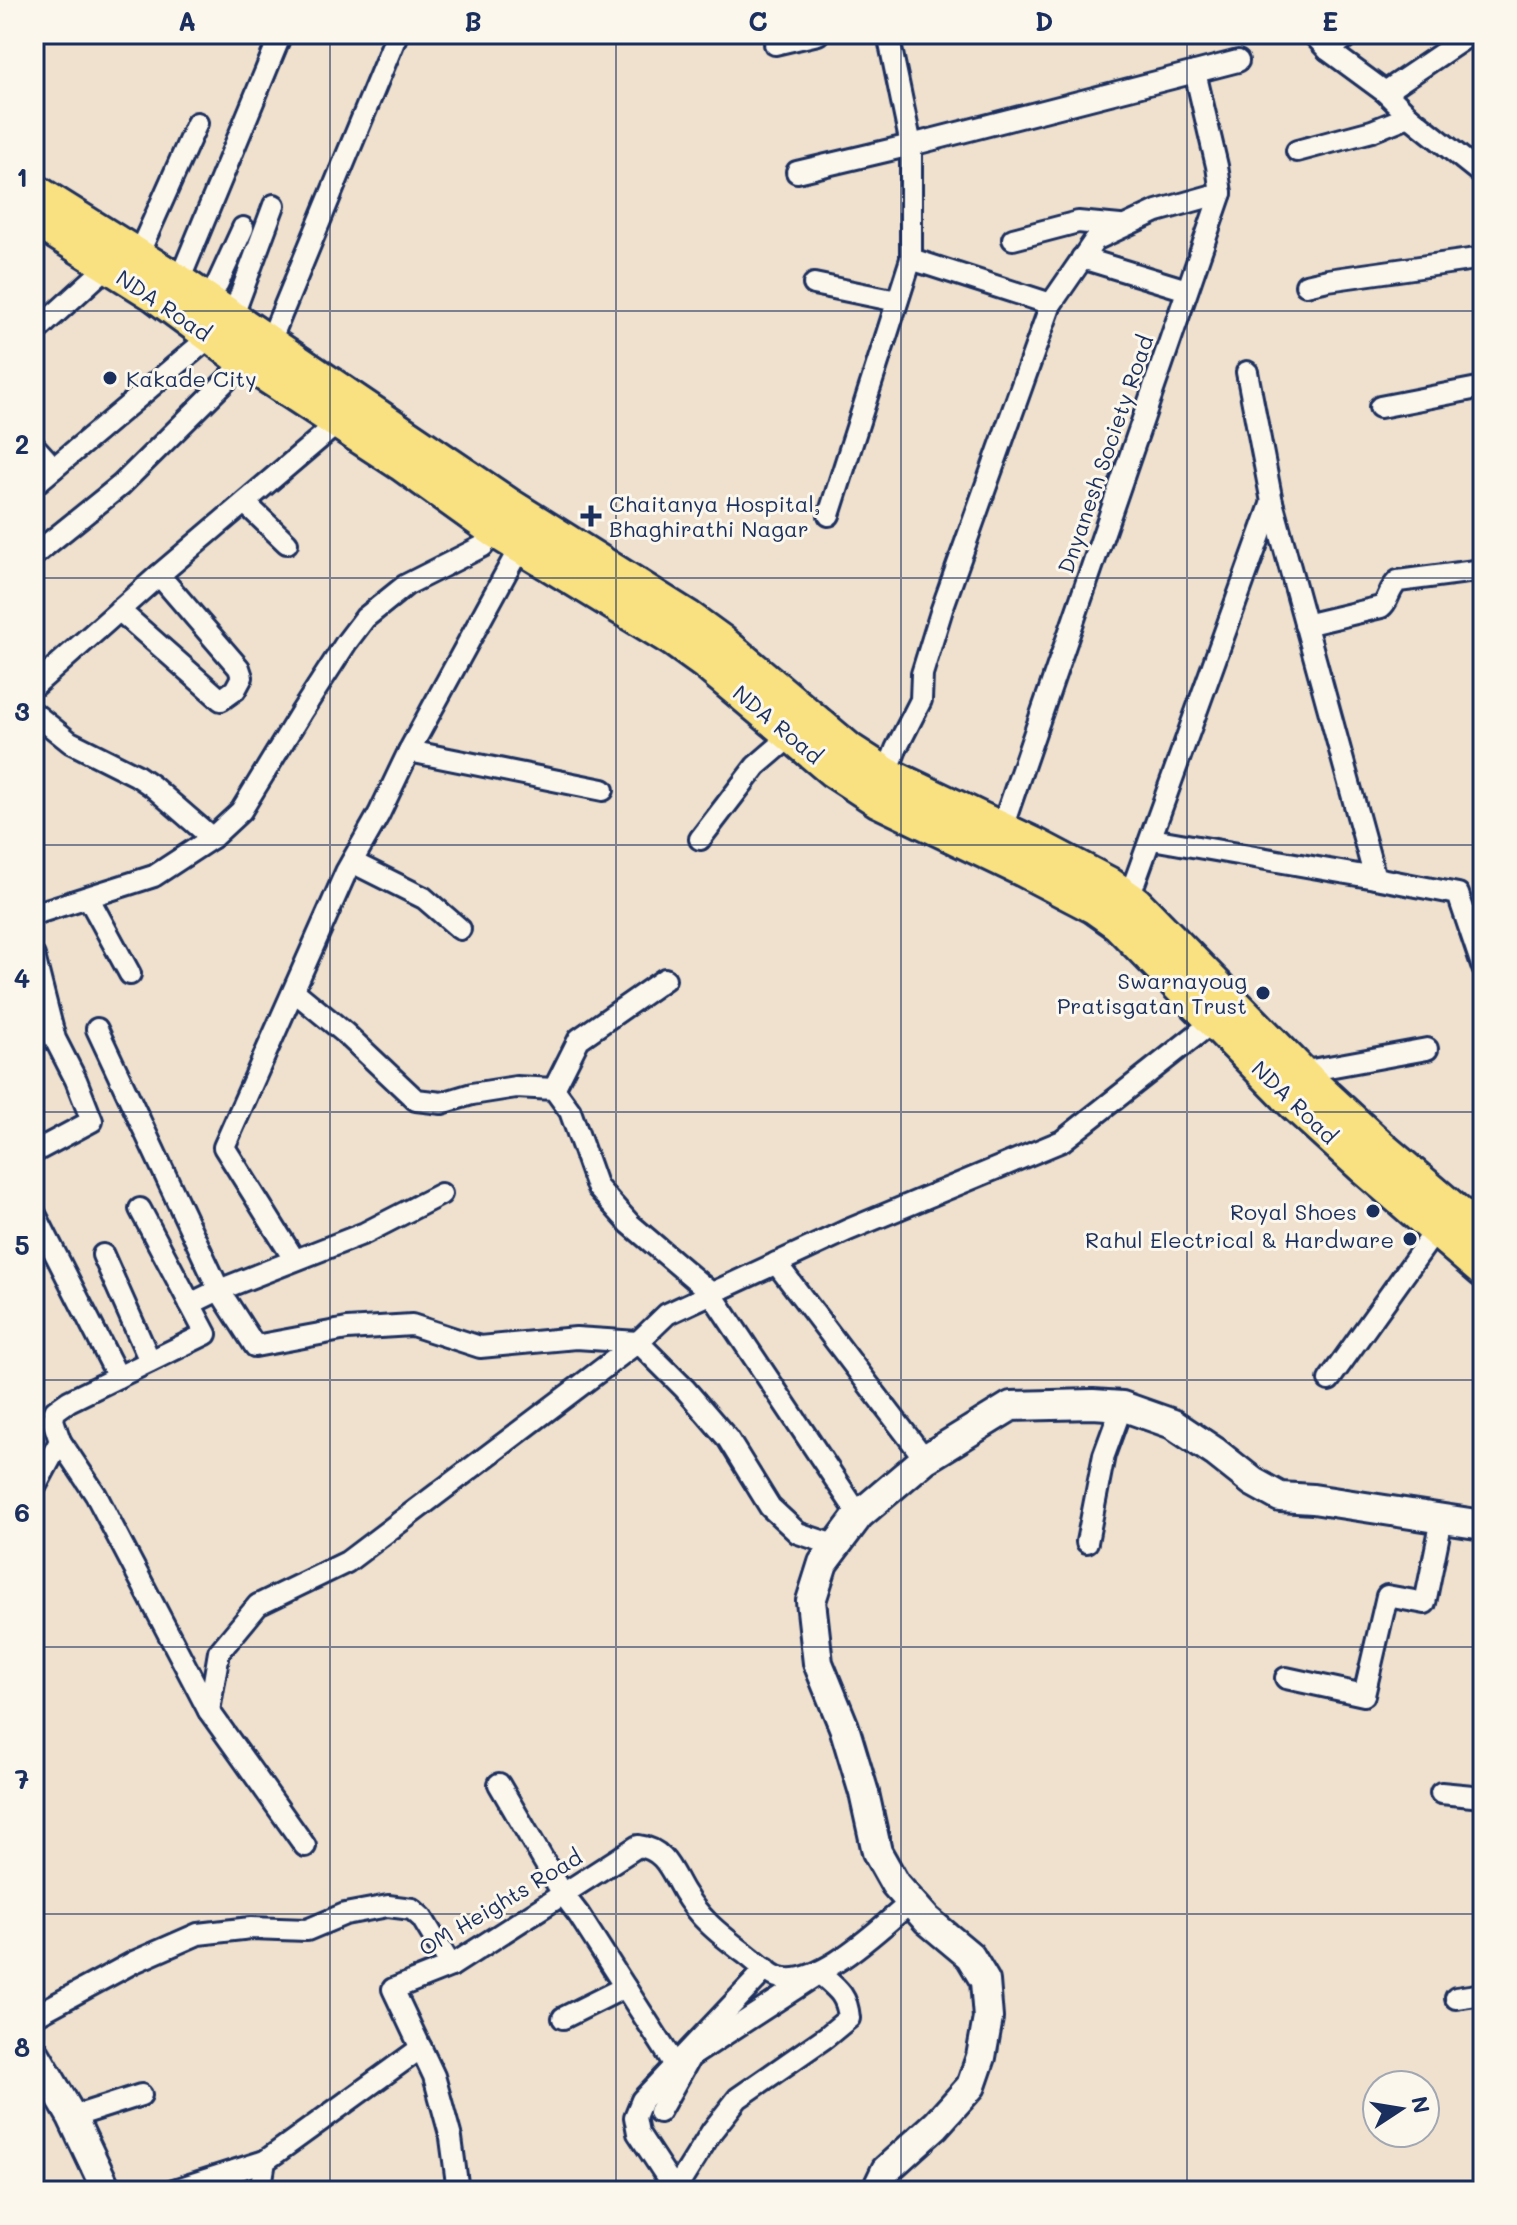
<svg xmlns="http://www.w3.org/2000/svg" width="1517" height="2225" font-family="Mali,sans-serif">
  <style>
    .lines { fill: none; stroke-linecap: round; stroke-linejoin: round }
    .street-casing { stroke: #1b2f5e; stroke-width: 26 }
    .secondary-casing { stroke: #1b2f5e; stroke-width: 34 }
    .primary-casing { stroke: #1b2f5e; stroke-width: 38 }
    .street { stroke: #fbf7ec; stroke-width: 20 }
    .secondary { stroke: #fbf7ec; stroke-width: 28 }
    .primary { stroke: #f9e181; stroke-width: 32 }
    .grid { fill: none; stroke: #1b2f5e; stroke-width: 2; stroke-opacity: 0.55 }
    .poi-dot { fill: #1b2f5e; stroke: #fbf7ec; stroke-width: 3 }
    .labels { text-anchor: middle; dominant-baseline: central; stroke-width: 6; stroke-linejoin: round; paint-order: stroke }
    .street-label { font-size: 22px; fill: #1b2f5e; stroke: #fbf7ec }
    .poi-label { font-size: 22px; fill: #1b2f5e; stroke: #fbf7ec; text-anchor: end }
    .neatline { fill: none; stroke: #1b2f5e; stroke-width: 3 }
    .grid-label { font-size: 26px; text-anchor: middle; font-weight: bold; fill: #1b2f5e }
  </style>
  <rect width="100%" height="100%" fill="#efe1cd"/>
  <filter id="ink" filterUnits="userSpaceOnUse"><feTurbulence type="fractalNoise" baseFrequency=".0125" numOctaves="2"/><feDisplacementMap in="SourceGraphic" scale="16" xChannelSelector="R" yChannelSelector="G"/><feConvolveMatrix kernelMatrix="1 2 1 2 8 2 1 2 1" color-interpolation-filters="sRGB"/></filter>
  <g filter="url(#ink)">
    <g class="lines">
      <defs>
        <g id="street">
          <path d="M1313,34L1328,50L1385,92L1409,116L1483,175"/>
          <path d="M775,44L818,34"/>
          <path d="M1328,50L1351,34"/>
          <path d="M1385,92L1471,34"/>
          <path d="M1297,151L1372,131L1409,116"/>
          <path d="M797,172L911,145L888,34"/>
          <path d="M1013,239L1078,222L1120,226"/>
          <path d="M138,255L197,123"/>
          <path d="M1082,258L1187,290"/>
          <path d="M911,259V145L1238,61"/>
          <path d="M179,281L281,34"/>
          <path d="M814,284L897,301"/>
          <path d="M1306,285L1328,280L1483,258"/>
          <path d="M209,302L243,228"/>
          <path d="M232,318L274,205"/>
          <path d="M34,333L108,266"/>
          <path d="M269,344L397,34"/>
          <path d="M1380,407L1483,387"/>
          <path d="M34,446L54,468"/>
          <path d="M34,485L211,336"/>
          <path d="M245,503L287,543"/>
          <path d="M829,515L911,259L1051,304"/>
          <path d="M34,555L121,485L245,362"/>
          <path d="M119,610L221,700L235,690L242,677L239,668L159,575"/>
          <path d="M1305,625L1381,607C1389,601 1388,590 1398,581L1483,570"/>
          <path d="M34,686L159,575L339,422"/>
          <path d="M34,713L70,742L136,775L152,786L212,838"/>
          <path d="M409,751L603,790"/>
          <path d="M884,781L896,749L921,700L922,674L942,609L1051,304L1095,240L1157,211L1221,193"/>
          <path d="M1002,828L1221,193L1217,166L1195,72"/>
          <path d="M700,839L756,766L791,736"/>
          <path d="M1152,839L1375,878L1272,502L1247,372"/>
          <path d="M352,862L424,898L460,929"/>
          <path d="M1375,878L1458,894L1483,968"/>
          <path d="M88,897L130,974"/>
          <path d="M1126,906L1272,502"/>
          <path d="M34,914L154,876L212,838L241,811L302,711L346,643L365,618L406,585L483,546L498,521"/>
          <path d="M34,956L55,1039L76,1080L92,1121L34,1152"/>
          <path d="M294,991L345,1033L416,1100L442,1103L472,1094L516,1087L554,1089L570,1111L597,1187L630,1224L711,1293L859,1515"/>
          <path d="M97,1029L219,1290L365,1233L441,1194"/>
          <path d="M1301,1072L1427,1049"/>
          <path d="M554,1089L579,1039L665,979"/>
          <path d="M34,1212L118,1377"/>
          <path d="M103,1255L150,1361"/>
          <path d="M294,1259L224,1147L346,872L379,814L409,751L525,538"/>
          <path d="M776,1263L925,1459"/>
          <path d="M190,1304L219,1290L255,1346L347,1329L412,1325L480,1347L576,1338L638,1342L685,1389L728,1439L770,1507L798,1533L837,1546"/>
          <path d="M1329,1380L1436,1230"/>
          <path d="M60,1441L96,1495L209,1711L305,1846"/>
          <path d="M34,1489L60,1441L53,1420L55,1411L69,1401L206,1334L140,1209"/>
          <path d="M1087,1542L1104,1455L1122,1406"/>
          <path d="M1286,1678L1364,1695L1387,1596L1425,1603L1442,1519"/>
          <path d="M209,1711L219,1652L258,1605L347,1562L638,1342L667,1314L848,1230L1062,1141L1214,1021"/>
          <path d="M499,1784L563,1894L579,1915L675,2065"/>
          <path d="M1441,1793L1483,1797"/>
          <path d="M1456,1998L1483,1994"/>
          <path d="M34,2016L134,1962L198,1934L251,1928L307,1930L345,1914L388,1906L412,1909L422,1918L451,1966"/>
          <path d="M563,2018L625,1987"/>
          <path d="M659,2112L690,2057L819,1973C836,1988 847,1994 849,2018L826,2037L738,2098L712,2131L679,2184L670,2191"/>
          <path d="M72,2117L141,2095"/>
          <path d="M674,2188L638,2133L635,2117L642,2100L766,1969"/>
          <path d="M171,2191L265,2161"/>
          <path d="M260,2191L265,2161L421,2048"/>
          <path d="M458,2191L451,2138L434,2076L393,1989L451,1966L638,1846C665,1849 671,1871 683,1891C699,1918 718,1933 743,1952C752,1958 767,1973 777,1977C817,1992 882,1926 911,1902"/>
        </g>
        <g id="secondary">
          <path d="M34,2052L72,2117L107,2191"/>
          <path d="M876,2191L886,2170L936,2125L971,2086L981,2057L988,2018L985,1981L970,1956L927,1920L895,1884L877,1852L864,1793L844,1727L818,1663L811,1601L823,1563L859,1515L925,1459L1011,1406L1093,1404L1122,1406L1173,1424L1215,1452L1253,1482L1280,1497L1313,1499L1483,1525"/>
        </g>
        <g id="primary">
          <path d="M34,190L179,281L508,504L688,617L721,641L850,750L887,774L1036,845L1108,883L1135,902L1313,1084L1382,1148L1483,1234"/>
          <path d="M34,219L153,294L245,362L401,464L493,530L673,640L705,663L833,771L877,800L1023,870L1094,907L1118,924L1294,1104L1364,1168L1483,1271"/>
        </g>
      </defs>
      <use href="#street" class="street-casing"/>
      <use href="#secondary" class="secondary-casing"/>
      <use href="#primary" class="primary-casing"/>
      <use href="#street" class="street"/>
      <use href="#secondary" class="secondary"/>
      <use href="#primary" class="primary"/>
    </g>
  </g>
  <path class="grid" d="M330,34V2191M616,34V2191M901,34V2191M1187,34V2191M34,311H1483M34,578H1483M34,845H1483M34,1112H1483M34,1380H1483M34,1647H1483M34,1914H1483"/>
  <g class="poi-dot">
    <circle cx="110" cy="378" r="8"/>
    <path d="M587 504h8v8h8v8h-8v8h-8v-8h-8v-8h8z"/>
    <circle cx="1263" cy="993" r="8"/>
    <circle cx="1373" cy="1211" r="8"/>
    <circle cx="1410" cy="1239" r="8"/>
  </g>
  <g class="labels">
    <g class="street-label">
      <text transform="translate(164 305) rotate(34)">NDA Road</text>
      <text transform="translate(1105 454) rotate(-71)">Dnyanesh Society Road</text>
      <text transform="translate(778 724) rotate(40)">NDA Road</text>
      <text transform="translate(1295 1102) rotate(44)">NDA Road</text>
      <text transform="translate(500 1902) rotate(-31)">OM Heights Road</text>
    </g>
    <g class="poi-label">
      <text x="126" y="378" text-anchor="start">Kakade City</text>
      <text x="609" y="503" text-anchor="start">Chaitanya Hospital,<tspan x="609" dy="25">Bhaghirathi Nagar</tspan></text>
      <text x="1247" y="980">Swarnayoug<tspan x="1247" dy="25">Pratisgatan Trust</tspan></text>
      <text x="1357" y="1211">Royal Shoes</text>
      <text x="1394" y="1239">Rahul Electrical &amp; Hardware</text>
    </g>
  </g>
  <rect width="1517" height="2225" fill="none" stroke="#fbf7ec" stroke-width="88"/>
  <g transform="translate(1401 2109) rotate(78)"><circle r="38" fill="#fbf7ec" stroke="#a1a7b3" stroke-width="2"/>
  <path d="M0-6L14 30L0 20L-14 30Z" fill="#1b2f5e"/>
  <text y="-12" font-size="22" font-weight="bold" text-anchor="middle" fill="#1b2f5e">N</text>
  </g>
  <rect x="44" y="44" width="1429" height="2137" class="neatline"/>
  <g class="grid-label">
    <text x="187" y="31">A</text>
    <text x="473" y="31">B</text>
    <text x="758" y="31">C</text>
    <text x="1044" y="31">D</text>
    <text x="1330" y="31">E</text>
    <text x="22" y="187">1</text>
    <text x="22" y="454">2</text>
    <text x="22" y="721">3</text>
    <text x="22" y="988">4</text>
    <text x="22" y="1255">5</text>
    <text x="22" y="1522">6</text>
    <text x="22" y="1789">7</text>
    <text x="22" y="2057">8</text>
  </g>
</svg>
